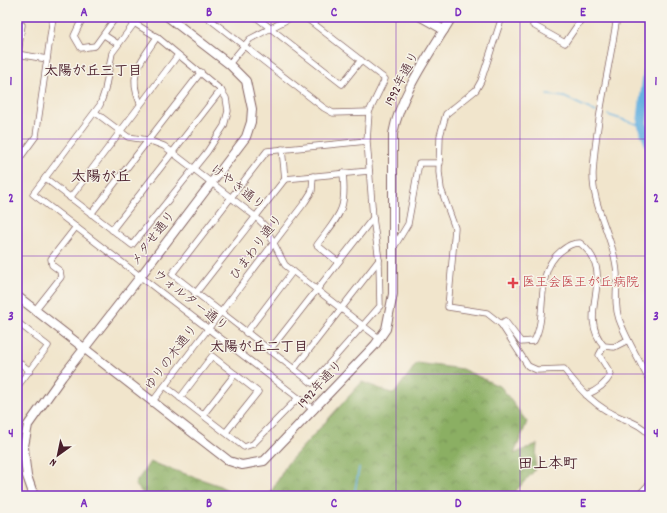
<svg xmlns="http://www.w3.org/2000/svg" width="667" height="513" font-family="Dekko,'Klee One',sans-serif">
  <style>
    .forest { fill: url(#forest-crowns); stroke: #6a6747 }
    .lines { fill: none; stroke-linecap: round; stroke-linejoin: round }
    .stream { stroke: #69b3e1; stroke-width: 1.5 }
    .river { stroke: #69b3e1; stroke-width: 10 }
    .street-casing { stroke: #846463; stroke-width: 7 }
    .secondary-casing { stroke: #846463; stroke-width: 10 }
    .street { stroke: #fff; stroke-width: 5.5 }
    .secondary { stroke: #fff; stroke-width: 8 }
    .grid { fill: none; stroke: #7b2cbf; stroke-width: 1; stroke-opacity: 0.55 }
    .health-dot { fill: #e0444e; stroke: #f7f3e8; stroke-width: 1.5 }
    .labels { text-anchor: middle; dominant-baseline: central; stroke-width: 3; stroke-linejoin: round; paint-order: stroke }
    .street-label { font-size: 13px; fill: #4a1f2b; stroke: #f7f3e8 }
    .health-label { font-size: 13px; fill: #be3a42; stroke: #f7f3e8; text-anchor: start }
    .neighbourhood-label { font-size: 14px; font-weight: bold; fill: #4a1f2b; stroke: #f7f3e8 }
    .quarter-label { font-size: 15px; font-weight: bold; fill: #4a1f2b; stroke: #f7f3e8 }
    .neatline { fill: none; stroke: #7b2cbf; stroke-width: 1.5 }
    .grid-label { font-size: 13px; text-anchor: middle; font-weight: bold; fill: #7b2cbf }
  </style>
  <defs>
    <pattern id="forest-crowns" width="20" height="18" patternUnits="userSpaceOnUse"><rect width="20" height="18" fill="#8baf63"/><path d="M2 6a3 3 0 1 1 6 0M12 15a3 3 0 1 1 6 0" fill="none" stroke="#748e52"/></pattern>
  </defs>
  <rect width="100%" height="100%" fill="#f7f3e8"/>
  <filter id="ink" filterUnits="userSpaceOnUse"><feTurbulence type="fractalNoise" baseFrequency=".025" numOctaves="2"/><feDisplacementMap in="SourceGraphic" scale="8" xChannelSelector="R" yChannelSelector="G"/><feConvolveMatrix kernelMatrix="1 2 1 2 8 2 1 2 1" color-interpolation-filters="sRGB"/></filter>
  <filter id="wash" filterUnits="userSpaceOnUse"><feTurbulence type="fractalNoise" baseFrequency=".012" numOctaves="4" result="noise"/><feDisplacementMap in="SourceGraphic" scale="16" xChannelSelector="R" yChannelSelector="G"/><feGaussianBlur stdDeviation="0.9" result="paint"/><feColorMatrix in="noise" values="0 0 0 0 0 0 0 0 0 0 0 0 0 0 0 0 0 1.4 0 .05"/><feComposite in="paint" operator="in"/></filter>
  <g filter="url(#wash)">
    <rect width="100%" height="100%" fill="#f1e5cc"/>
    <g class="forest">
      <path d="M417,363L462,369L501,387L527,422L514,454L537,444L535,470L511,496H269L287,464L362,382L394,394Z"/>
      <path d="M150,462L218,485L239,496H145L135,484Z"/>
    </g>
    <g class="lines">
      <g class="stream">
        <path d="M547,95L564,97L596,112"/>
        <path d="M608,115L640,125L642,123"/>
        <path d="M354,496L359,468"/>
      </g>
      <path class="river" d="M650,54L642,123L650,145"/>
    </g>
  </g>
  <g filter="url(#ink)">
    <g class="lines">
      <defs>
        <g id="street">
          <path d="M83,17L74,36L81,48L95,46L116,17"/>
          <path d="M139,17L112,53L105,90L100,105L33,194L314,410"/>
          <path d="M207,17L324,108L333,113L369,112"/>
          <path d="M256,17L342,84L361,60"/>
          <path d="M305,17L385,79L369,112L367,141L373,218L379,260L380,306L312,383L172,274L267,151L367,141"/>
          <path d="M502,17L481,81L476,90L446,114L440,136L439,172L441,189L455,228L448,307L487,313L501,324L505,321L521,342L534,341C549,314 533,273 561,251C568,246 571,243 580,243C620,275 574,312 604,346L614,347L628,340"/>
          <path d="M617,17C609,69 596,121 593,173C592,208 615,240 617,274C617,289 614,305 619,319C627,341 640,361 650,382"/>
          <path d="M17,24L22,25L17,60"/>
          <path d="M533,25L565,43L583,17"/>
          <path d="M104,35L118,44"/>
          <path d="M17,54L47,59"/>
          <path d="M229,64L250,39L292,17"/>
          <path d="M140,103C127,74 141,61 157,37"/>
          <path d="M96,113L128,137L148,140L164,146L256,217L265,226L285,265L380,339"/>
          <path d="M17,162L36,136L53,17"/>
          <path d="M45,178L132,245L207,152L224,126L228,111L226,98L221,90L157,37L134,23"/>
          <path d="M285,179L369,171"/>
          <path d="M70,198L178,55"/>
          <path d="M91,214L201,72"/>
          <path d="M112,230L221,90"/>
          <path d="M394,247L408,224L419,163H440"/>
          <path d="M338,262L317,245C339,215 347,212 343,173"/>
          <path d="M195,294L285,179L282,149"/>
          <path d="M35,310L61,277L60,271L52,265L51,259L76,227"/>
          <path d="M17,322L48,346L17,387"/>
          <path d="M501,324L528,366L537,370L564,369C579,389 597,409 622,418C633,422 642,426 650,435"/>
          <path d="M246,333L293,271"/>
          <path d="M269,351L373,218"/>
          <path d="M17,361L30,371"/>
          <path d="M294,369L379,260"/>
          <path d="M165,386L244,447L253,444L298,398"/>
          <path d="M586,395C596,391 606,384 611,374L599,355L604,346"/>
          <path d="M180,398L212,356L258,392L226,432"/>
          <path d="M153,401L305,202L312,191L313,176"/>
          <path d="M203,415L235,374"/>
          <path d="M638,496L650,483"/>
        </g>
        <g id="secondary">
          <path d="M421,17L444,30"/>
          <path d="M17,296L229,461L242,465L264,461L375,345L386,329L393,294V134C400,94 431,52 452,17"/>
          <path d="M34,496L27,476L25,460L24,446L28,425L62,377L140,277L246,137L251,122L252,109L246,81L229,64L168,17"/>
        </g>
      </defs>
      <use href="#street" class="street-casing"/>
      <use href="#secondary" class="secondary-casing"/>
      <use href="#street" class="street"/>
      <use href="#secondary" class="secondary"/>
    </g>
  </g>
  <path class="grid" d="M147,17V496M271,17V496M396,17V496M520,17V496M17,139H650M17,256H650M17,374H650"/>
  <path class="health-dot" d="M511 277h4v4h4v4h-4v4h-4v-4h-4v-4h4z"/>
  <g class="labels">
    <g class="street-label">
      <text transform="translate(403 79) rotate(-62)">1992年通り</text>
      <text transform="translate(237 188) rotate(38)">けやき通り</text>
      <text transform="translate(154 239) rotate(-53)">メタせ通り</text>
      <text transform="translate(257 248) rotate(-53)">ひまわり通り</text>
      <text transform="translate(190 301) rotate(38)">ウォルター通り</text>
      <text transform="translate(172 358) rotate(-53)">ゆりの木通り</text>
      <text transform="translate(321 385) rotate(-47)">1992年通り</text>
    </g>
    <g class="health-label">
      <text x="522" y="283">医王会医王が丘病院</text>
    </g>
    <g class="neighbourhood-label">
      <text x="93" y="72">太陽が丘三丁目</text>
      <text x="259" y="348">太陽が丘二丁目</text>
    </g>
    <g class="quarter-label">
      <text x="101" y="178">太陽が丘</text>
      <text x="548" y="465">田上本町</text>
    </g>
  </g>
  <rect width="667" height="513" fill="none" stroke="#f7f3e8" stroke-width="44"/>
  <g transform="translate(58 455) rotate(213)" stroke="#f7f3e8" stroke-width="3" paint-order="stroke">
  <path d="M0-3L7 15L0 10L-7 15Z" fill="#4a1f2b"/>
  <text y="-6" font-size="11" font-weight="bold" text-anchor="middle" fill="#4a1f2b">N</text>
  </g>
  <rect x="22" y="22" width="623" height="469" class="neatline"/>
  <g class="grid-label">
    <text x="84" y="16">A</text>
    <text x="209" y="16">B</text>
    <text x="334" y="16">C</text>
    <text x="458" y="16">D</text>
    <text x="583" y="16">E</text>
    <text x="11" y="85">1</text>
    <text x="656" y="85">1</text>
    <text x="11" y="202">2</text>
    <text x="656" y="202">2</text>
    <text x="11" y="320">3</text>
    <text x="656" y="320">3</text>
    <text x="11" y="437">4</text>
    <text x="656" y="437">4</text>
    <text x="84" y="507">A</text>
    <text x="209" y="507">B</text>
    <text x="334" y="507">C</text>
    <text x="458" y="507">D</text>
    <text x="583" y="507">E</text>
  </g>
</svg>
